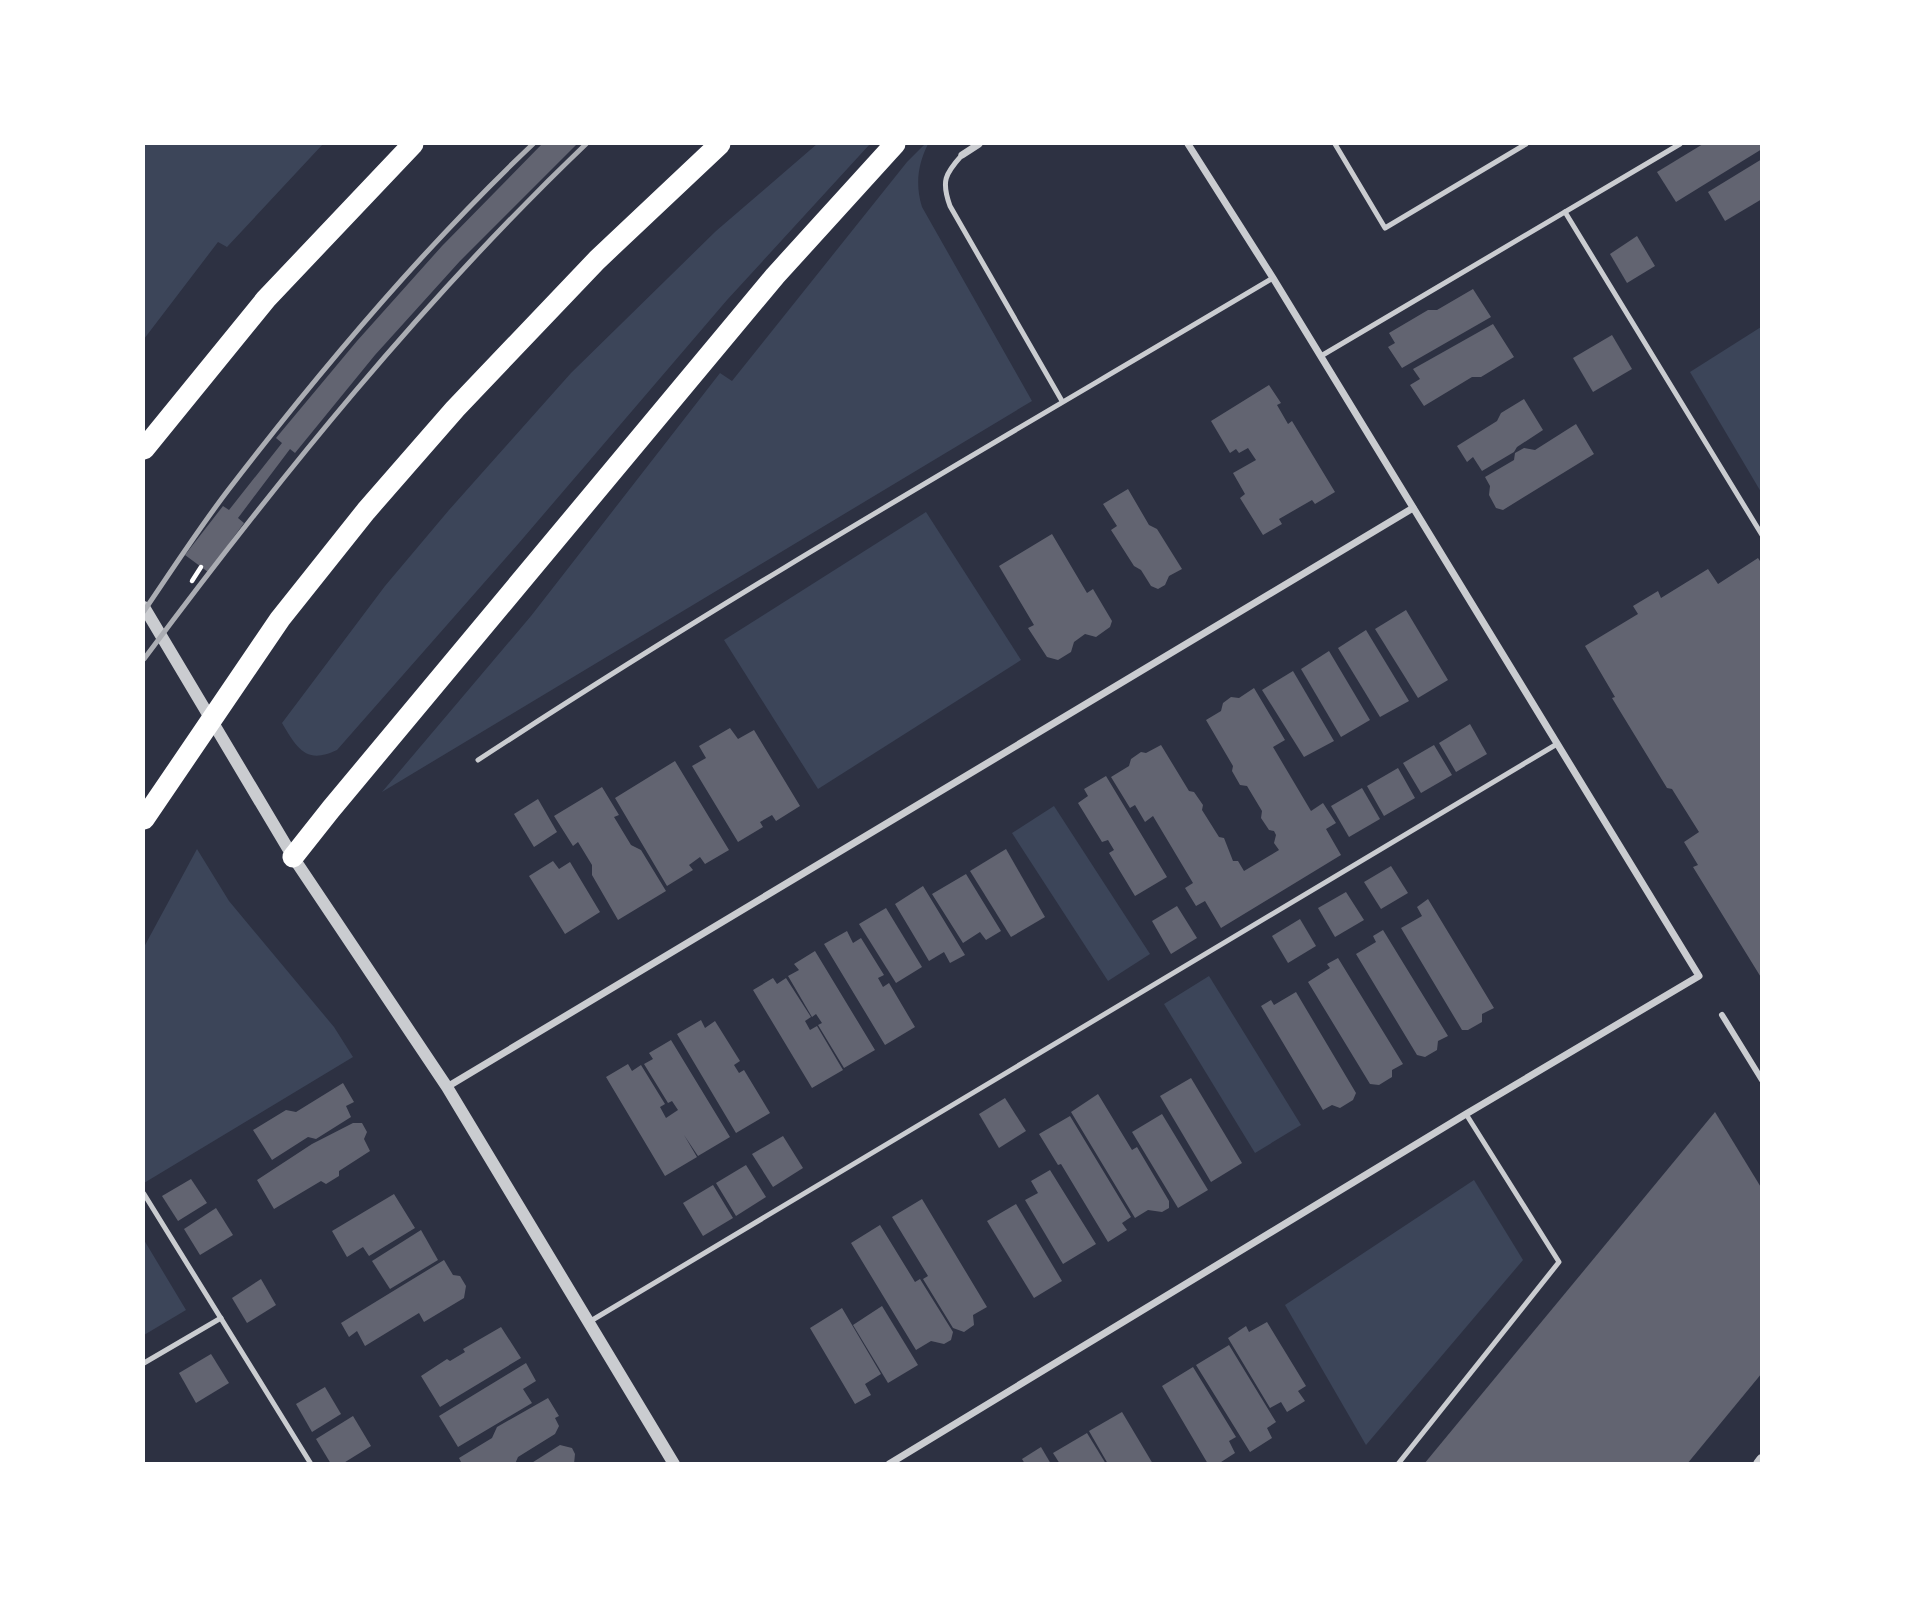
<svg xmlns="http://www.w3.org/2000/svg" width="1905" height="1607" font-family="Helvetica,sans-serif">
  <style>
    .green { fill: #3c4559 }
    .building { fill: #626471 }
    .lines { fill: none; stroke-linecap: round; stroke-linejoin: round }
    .path { stroke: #fff; stroke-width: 4.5 }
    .service { stroke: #caccd0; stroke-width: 5 }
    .pedestrian { stroke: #caccd0; stroke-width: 6 }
    .minor { stroke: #caccd0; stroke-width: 7 }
    .tertiary { stroke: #caccd0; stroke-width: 12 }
    .motorway { stroke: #fff; stroke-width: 21 }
    .rail { stroke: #abadb3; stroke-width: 5 }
  </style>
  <rect width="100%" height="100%" fill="#2d3142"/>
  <g class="green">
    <path d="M144,144H323L227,247L218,242L144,339Z"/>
    <path d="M817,144H870L727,300L519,543L337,750C306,765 297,748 282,723L385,586L449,510L571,373L716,231Z"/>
    <path d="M925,144H928C918,164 915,184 922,207L1032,401L382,792L531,616L720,373L732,381L907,162Z"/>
    <path d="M1761,327V492L1690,372Z"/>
    <path d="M926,512L1021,660L818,789L724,640Z"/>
    <path d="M1054,806L1150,954L1108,981L1012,833Z"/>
    <path d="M197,849L229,901L334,1027L353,1057L144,1183V947Z"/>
    <path d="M1209,976L1301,1125L1255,1153L1164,1004Z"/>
    <path d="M1474,1180L1523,1260L1366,1445L1285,1305Z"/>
    <path d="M144,1240L186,1310L144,1335Z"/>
  </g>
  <g class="building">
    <path d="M542,144H577L460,261L375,355L295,453L290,449L238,518L244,523L208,572L185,555L223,506L229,510L282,443L276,438L357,341L442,246Z"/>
    <path d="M1703,144H1762V149L1676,202L1657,172Z"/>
    <path d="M1762,159V199L1725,221L1708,192Z"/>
    <path d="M1637,236L1655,266L1627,283L1610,254Z"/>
    <path d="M1473,289L1491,317L1402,368L1388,347L1395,343L1389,333L1428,310H1437Z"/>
    <path d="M1493,324L1514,357L1481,377H1472L1424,406L1410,385L1420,379L1413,369Z"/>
    <path d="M1612,335L1632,369L1593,392L1573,358Z"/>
    <path d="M1269,385L1281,403L1277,405L1288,424L1292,421L1335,492L1315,504L1312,500L1279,519L1282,524L1263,535L1240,498L1245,494L1233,473L1256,460L1248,448L1239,453L1236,449L1230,453L1211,421Z"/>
    <path d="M1524,399L1543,430L1517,447L1514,452L1482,471L1473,457L1467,462L1457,446L1497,421L1501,413Z"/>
    <path d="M1576,424L1594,454L1503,510L1496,508L1489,495L1490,486L1485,477L1514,460L1515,453L1524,448L1535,450Z"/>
    <path d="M1128,489L1149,525L1157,529L1182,569L1169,576L1165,585L1158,589L1151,586L1141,570L1134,566L1111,530L1117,526L1103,504Z"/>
    <path d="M1052,534L1087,593L1093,589L1112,621L1110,627L1096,637L1085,634L1074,642L1071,652L1058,660L1047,657L1028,628L1034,625L999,566Z"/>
    <path d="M1758,558L1762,564V979L1693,867L1698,865L1684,842L1699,832L1672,789L1667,788L1612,698L1615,697L1585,646L1638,614L1633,606L1658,591L1661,598L1708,569L1718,584Z"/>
    <path d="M1406,610L1448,680L1418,698L1375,629Z"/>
    <path d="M1366,630L1409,701L1380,717L1338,648Z"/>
    <path d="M1329,651L1370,720L1341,737L1301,669Z"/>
    <path d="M1293,671L1334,741L1304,757L1262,690Z"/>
    <path d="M1254,688L1285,740L1273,747L1311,811L1323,803L1336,823L1326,829L1341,855L1221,928L1205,901L1196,906L1185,888L1193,883L1153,816L1145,822L1135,805L1130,808L1111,777L1129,766L1131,759L1141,752L1146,753L1161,745L1189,791L1194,792L1203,805L1202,810L1219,837L1224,838L1233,861H1238L1244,871L1279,850L1274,843L1276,835L1274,831L1269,830L1261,818L1262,811L1247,786L1240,785L1232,771L1233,766L1206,720L1221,711L1223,703L1231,697L1239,698Z"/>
    <path d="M1470,724L1487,754L1456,772L1439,743Z"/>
    <path d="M730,728L738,739L754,730L800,806L776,821L772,815L760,822L763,827L738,842L692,766L706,758L699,746Z"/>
    <path d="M1434,745L1452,775L1421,793L1403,763Z"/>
    <path d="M675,761L729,850L705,864L700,857L689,865L693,870L667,886L615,798Z"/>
    <path d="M1398,768L1415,798L1384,816L1367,786Z"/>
    <path d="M1106,776L1167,877L1135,896L1109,853L1114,850L1108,840L1102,842L1078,803L1088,796L1084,789Z"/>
    <path d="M602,787L619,815L614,817L631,845L641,850L666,891L618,920L592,875V865L578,842L573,846L554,816Z"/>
    <path d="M1362,788L1380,819L1349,837L1331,806Z"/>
    <path d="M538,799L557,832L534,847L514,814Z"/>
    <path d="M1006,849L1045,917L1011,937L970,871Z"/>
    <path d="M553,861L559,869L570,862L600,912L565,934L529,876Z"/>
    <path d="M1391,866L1408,893L1381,909L1364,882Z"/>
    <path d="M966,874L1001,931L986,940L980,932L963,943L932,894Z"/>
    <path d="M923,886L965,955L950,963L944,952L929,961L895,904Z"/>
    <path d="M1346,892L1364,920L1335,937L1318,908Z"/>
    <path d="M1428,899L1494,1008L1482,1014V1022L1468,1030H1462L1401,928L1422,916L1417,907Z"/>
    <path d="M1177,906L1197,938L1171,954L1152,921Z"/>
    <path d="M886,908L922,967L896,983L859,924Z"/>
    <path d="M1300,919L1316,946L1288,963L1272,936Z"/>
    <path d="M1383,930L1448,1036L1438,1041L1437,1050L1425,1057L1417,1055L1356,954L1376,942L1373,936Z"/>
    <path d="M847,931L853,943L861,938L884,975L878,978L883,987L889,983L915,1027L885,1045L824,944Z"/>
    <path d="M815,951L875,1050L844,1068L818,1025L822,1023L816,1014L812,1017L788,976L799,970L794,964Z"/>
    <path d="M1338,958L1403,1064L1392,1070V1077L1379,1085L1370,1084L1308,982L1330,968L1327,964Z"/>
    <path d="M773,978L777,984L786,978L811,1017L805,1021L810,1030L817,1026L843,1070L812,1088L753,990Z"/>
    <path d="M1296,992L1356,1093L1353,1100L1340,1108L1332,1105L1323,1110L1261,1006L1271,1000L1274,1005Z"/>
    <path d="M701,1020L705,1028L715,1021L740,1061L734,1065L739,1073L744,1070L770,1113L736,1133L677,1034Z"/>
    <path d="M671,1040L730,1137L698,1156L684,1135L697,1157L665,1176L606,1077L628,1064L632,1071L641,1065L665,1104L660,1107L666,1118L678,1110L672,1101L668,1103L644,1064L653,1059L649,1053Z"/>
    <path d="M1191,1078L1242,1163L1211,1182L1160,1096Z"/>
    <path d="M343,1083L354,1102L346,1106L351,1117L316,1139L308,1137L272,1160L253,1130L286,1110L296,1112Z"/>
    <path d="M1098,1094L1132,1150L1137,1147L1169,1201V1208L1162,1212L1148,1210L1135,1218L1071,1112Z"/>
    <path d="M1005,1098L1026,1131L999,1148L979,1114Z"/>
    <path d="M1715,1112L1762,1189V1373L1687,1464H1424Z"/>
    <path d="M1162,1114L1208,1190L1178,1208L1132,1132Z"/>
    <path d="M1070,1116L1131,1217L1122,1223L1127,1230L1108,1242L1061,1164L1058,1165L1039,1134Z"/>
    <path d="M353,1123H362L367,1132L364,1139L370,1151L339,1171V1176L326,1184L321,1181L274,1209L257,1180L312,1144Z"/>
    <path d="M783,1136L803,1168L773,1187L752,1154Z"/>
    <path d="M746,1165L766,1197L736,1216L716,1183Z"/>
    <path d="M1050,1170L1096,1244L1063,1264L1025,1200L1038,1193L1031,1181Z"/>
    <path d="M191,1179L207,1203L178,1221L162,1196Z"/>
    <path d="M713,1185L733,1218L703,1236L683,1203Z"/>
    <path d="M394,1194L415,1228L369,1256L363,1247L347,1257L332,1231Z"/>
    <path d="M922,1199L987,1307L973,1315L974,1325L964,1332L953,1328L923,1279L928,1276L892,1217Z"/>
    <path d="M1016,1204L1062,1281L1034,1298L987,1221Z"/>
    <path d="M216,1208L233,1235L200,1255L184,1229Z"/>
    <path d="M880,1225L915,1282L920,1279L953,1332L951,1340L944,1344L931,1341L916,1350L851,1243Z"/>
    <path d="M421,1230L438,1260L390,1289L372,1261Z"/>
    <path d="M444,1260L453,1275L460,1276L466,1286L464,1298L424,1322L419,1313L365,1346L357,1331L349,1337L341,1323Z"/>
    <path d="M261,1279L276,1305L247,1323L232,1298Z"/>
    <path d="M882,1306L918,1365L888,1383L853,1325Z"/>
    <path d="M842,1308L881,1374L865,1384L871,1395L855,1404L810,1328Z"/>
    <path d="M1267,1322L1306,1386L1298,1391L1305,1401L1287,1412L1281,1402L1270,1408L1228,1338L1246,1326L1249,1332Z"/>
    <path d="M501,1327L521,1358L440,1407L421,1376L447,1359L450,1361L465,1352L463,1349Z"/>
    <path d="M1229,1345L1276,1422L1267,1428L1272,1438L1250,1452L1196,1365Z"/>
    <path d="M211,1354L229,1383L196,1403L179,1373Z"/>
    <path d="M526,1363L536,1381L523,1389L532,1403L458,1447L439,1416Z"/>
    <path d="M1193,1367L1236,1437L1229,1441L1235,1453L1218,1464H1208L1162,1386Z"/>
    <path d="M325,1387L341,1414L312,1432L296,1404Z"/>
    <path d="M548,1398L559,1416L555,1418L559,1426L555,1434L518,1457L515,1464H462L459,1458L492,1438L497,1427Z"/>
    <path d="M1122,1412L1153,1464H1108L1089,1431Z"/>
    <path d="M353,1416L371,1446L342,1464H331L316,1439Z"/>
    <path d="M1087,1433L1106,1464H1060L1053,1453Z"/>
    <path d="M560,1445L572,1448L575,1454L574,1464H530Z"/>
    <path d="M1041,1447L1051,1464H1025L1022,1459Z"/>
  </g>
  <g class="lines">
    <path class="path" d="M192,581L201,567"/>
    <g class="service">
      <path d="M1335,144L1385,228L1526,144"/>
      <path d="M962,155C945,174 941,181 950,206L1062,401"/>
      <path d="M1565,212L1762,535"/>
      <path d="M1321,356L1680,144"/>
      <path d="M478,760C737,590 1007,436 1273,278"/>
      <path d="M144,1194L311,1464"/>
      <path d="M589,1322L1557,744"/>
      <path d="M144,1363L221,1318"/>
      <path d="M1398,1464L1559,1262L1466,1114"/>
    </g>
    <path class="pedestrian" d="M1722,1015L1762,1080"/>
    <g class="minor">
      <path d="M962,155L979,144"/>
      <path d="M447,1087L1413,508"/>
      <path d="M889,1464L1466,1114L1699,976L1273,278L1188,144"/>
    </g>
    <g class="tertiary">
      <path d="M144,607L293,857L447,1087L674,1464"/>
      <path d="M1759,1464L1762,1460"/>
    </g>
    <g class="motorway">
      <path d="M144,449L266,299L413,144"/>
      <path d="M144,819L280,619L366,511L455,409L597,260L720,144"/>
      <path d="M293,857L331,809L775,276L895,144"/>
    </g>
    <g class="rail">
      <path d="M144,611C172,570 199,528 229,489C322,368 422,249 533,144"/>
      <path d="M144,659C279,478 422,301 586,144"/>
    </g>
  </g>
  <rect width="1905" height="1607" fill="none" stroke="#ffffff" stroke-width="290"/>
</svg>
